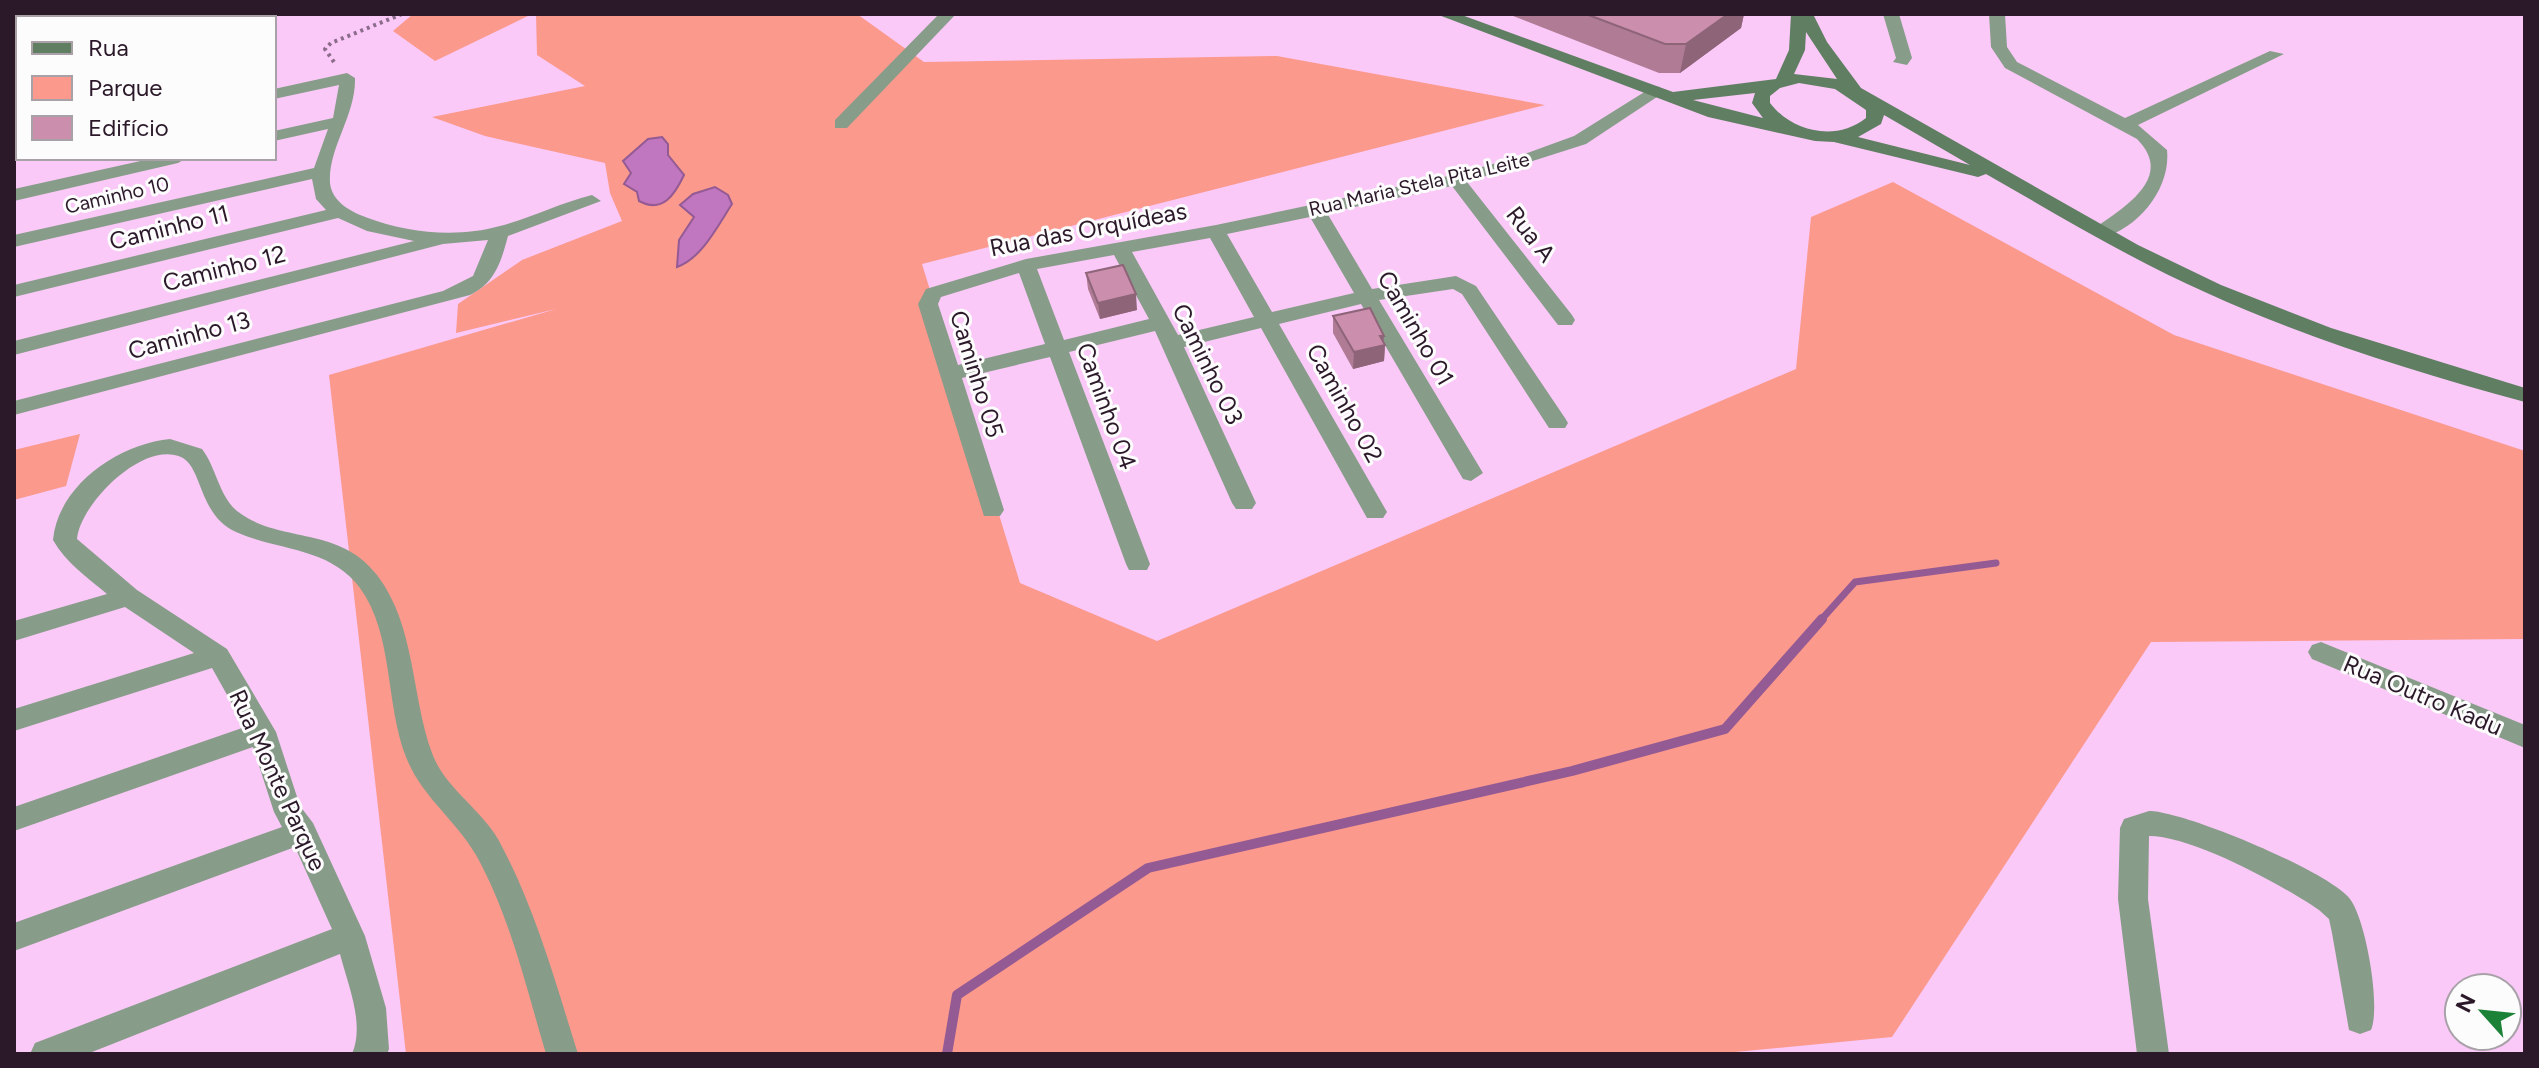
<svg xmlns="http://www.w3.org/2000/svg" width="2539" height="1068" font-family="Figtree,sans-serif">
  <style>
    .green { fill: #fb998d }
    .water { fill: #c176c0; stroke: #945a93; stroke-width: 2 }
    .lines { fill: none; stroke-linecap: round; stroke-linejoin: round }
    .stream-far1 { stroke: #945a93; stroke-width: 7 }
    .stream { stroke: #945a93; stroke-width: 10 }
    .path { stroke: #8c6c8b; stroke-width: 4; stroke-dasharray: 3 4; stroke-linecap: butt }
    .street { fill: #889d89; fill-rule: evenodd }
    .secondary { fill: #5f7e62; fill-rule: evenodd }
    .wall { fill: #af7b95 }
    .shaded-wall { fill: #8e6479 }
    .building { fill: #cb8fad; stroke: #8e6479; stroke-width: 2 }
    .labels { text-anchor: middle; dominant-baseline: central; stroke-width: 6; stroke-linejoin: round; paint-order: stroke }
    .far-street-label { font-size: 20px; fill: #2b192a; stroke: #fcfcfc }
    .street-label { font-size: 24px; fill: #2b192a; stroke: #fcfcfc }
  </style>
  <rect width="100%" height="100%" fill="#fac9f8"/>
  <g class="green">
    <path d="M413,14H532L435,61L393,31Z"/>
    <path d="M536,14H857L924,62L1277,56L1545,105L922,264L1020,583L1157,641L1796,369L1811,217L1893,182L2174,335L2525,451V639L2151,642L1892,1037L1714,1054H406L329,375L556,309L456,333L458,304L522,260L622,221L610,193L605,163L485,136L432,117L585,86L537,55Z"/>
    <path d="M80,434L66,486L14,500V450Z"/>
  </g>
  <g class="water">
    <path d="M662,137L668,144V155L684,175C675,194 663,214 639,201L637,192L624,184L631,173L623,161L648,139Z"/>
    <path d="M715,187L728,195L732,204C717,227 702,258 677,267L679,240L694,217L680,205L693,194Z"/>
  </g>
  <g class="lines">
    <path class="stream-far1" d="M1820,621L1855,582L1996,563"/>
    <path class="stream" d="M947,1054L957,995L1148,868L1572,771L1725,729L1822,619"/>
    <path class="path" d="M334,62L325,49L331,43L402,14"/>
    <g class="street">
      <path d="M939,14H956L847,128H835V120Z"/>
      <path d="M1883,14H1899L1912,58L1907,65L1893,62L1896,58Z"/>
      <path d="M1989,14H2005L2007,47L2017,62L2125,118L2270,51L2284,54L2138,125L2167,150C2171,188 2139,228 2102,238L2092,232L2095,228C2125,207 2175,177 2137,139L2005,68L1991,47Z"/>
      <path d="M347,73L355,78C356,116 328,147 330,183C332,202 351,212 368,218C408,233 457,238 500,226C531,218 560,203 592,195L601,201L508,236C501,262 495,283 470,295L14,415V401L443,291L473,276L488,240L443,244L14,355V341L414,241L367,231L338,218L14,297V285L326,210L316,199L312,179L14,247V235L314,168L328,129L274,141V131L333,118L339,85L274,99V89Z"/>
      <path d="M1654,86L1660,87V95L1586,144L1467,182L1572,315L1575,320L1572,325H1558L1452,186L1327,213L1372,289L1456,276L1476,286L1565,418L1568,423L1565,428H1549L1462,294L1453,289L1379,300L1483,473L1471,481L1463,479L1361,304L1279,324L1387,512L1383,518H1367L1261,328L1184,347L1256,503L1252,509H1236L1232,503L1155,331L1069,352L1150,564L1147,570H1129L1126,564L1050,357L962,378L1004,510L1000,516H984L918,304L926,289L1026,259L1216,225L1453,175L1511,159L1574,136ZM1310,217L1354,293L1272,312L1227,234ZM1210,238L1254,317L1178,335L1132,252ZM1114,255L1149,319L1064,340L1037,269ZM1019,273L1045,344L958,365L938,304L941,297Z"/>
      <path d="M18,145V155L14,156V146Z"/>
      <path d="M154,158H187L178,163L14,201V189Z"/>
      <path d="M170,439L202,449C216,467 219,496 237,511C279,544 339,525 377,575C416,626 411,696 432,753C444,787 480,808 498,839C535,907 555,981 578,1054H546C526,987 510,916 476,855C455,819 421,796 406,757C385,704 394,635 360,588C330,547 279,551 236,532C198,515 203,467 181,457C143,440 80,504 77,539L137,590L227,649L276,732L300,806L313,823L365,936L386,1008L389,1049L387,1054H352C365,1024 348,985 340,954L87,1054H30L35,1043L332,929L295,847L14,951V923L282,827L274,812L253,747L14,831V807L245,727L212,668L14,731V709L194,653L125,607L14,641V621L107,594C87,577 66,563 53,540C58,485 119,444 170,439Z"/>
      <path d="M2321,642L2525,725V748L2312,659L2308,652L2312,645Z"/>
      <path d="M2149,811C2184,811 2328,871 2350,899C2366,920 2381,1007 2371,1030L2360,1034L2349,1030L2332,933L2329,919L2319,910C2282,885 2193,836 2149,836L2148,899L2169,1054H2137L2118,899L2120,828L2124,819Z"/>
    </g>
    <g class="secondary">
      <path d="M23,14H39L37,18H21Z"/>
      <path d="M1436,14H1459L1673,92L1776,79L1789,50L1791,14H1813L1827,42L1861,88L2138,245L2221,285L2331,328L2525,388V402C2417,373 2308,339 2207,293C2130,259 2058,215 1986,174L1978,177L1834,142L1815,141L1708,117ZM1806,32L1837,79L1794,74L1805,50ZM1799,83L1835,89L1866,110V118C1836,142 1792,132 1770,103V96L1780,88ZM1755,93L1752,103L1763,118L1693,100ZM1884,115L1970,165L1858,137L1881,124Z"/>
      <path d="M18,30V47L14,48V31Z"/>
    </g>
  </g>
  <g class="wall">
    <path d="M1508,14H1744L1741,28L1680,73H1659Z"/>
    <path d="M1086,273L1137,310L1100,319L1088,289Z"/>
    <path d="M1333,316L1383,342L1385,345L1384,361L1353,369L1333,333Z"/>
  </g>
  <g class="shaded-wall">
    <path d="M1728,14H1744L1741,28L1680,73L1686,44Z"/>
    <path d="M18,88V114L14,115V89Z"/>
    <path d="M1136,294L1137,310L1100,319L1098,303Z"/>
    <path d="M1380,336H1384L1383,345H1385L1384,361L1353,369L1354,352Z"/>
  </g>
  <g class="building">
    <path d="M1586,14H1728L1686,44H1665Z"/>
    <path d="M18,49V88L14,89V50Z"/>
    <path d="M1123,265L1136,294L1098,303L1086,273Z"/>
    <path d="M1370,308L1384,336H1380L1385,345L1354,352L1333,316Z"/>
  </g>
  <g class="labels">
    <g class="far-street-label">
      <text transform="translate(1419 184) rotate(-13)">Rua Maria Stela Pita Leite</text>
      <text transform="translate(117 195) rotate(-13)">Caminho 10</text>
    </g>
    <g class="street-label">
      <text transform="translate(169 227) rotate(-14)">Caminho 11</text>
      <text transform="translate(1088 229) rotate(-11)">Rua das Orquídeas</text>
      <text transform="translate(1531 234) rotate(52)">Rua A</text>
      <text transform="translate(224 268) rotate(-14)">Caminho 12</text>
      <text transform="translate(1416 328) rotate(60)">Caminho 01</text>
      <text transform="translate(189 335) rotate(-15)">Caminho 13</text>
      <text transform="translate(1208 364) rotate(64)">Caminho 03</text>
      <text transform="translate(977 374) rotate(73)">Caminho 05</text>
      <text transform="translate(1345 403) rotate(61)">Caminho 02</text>
      <text transform="translate(1107 406) rotate(70)">Caminho 04</text>
      <text transform="translate(2423 695) rotate(23)">Rua Outro Kadu</text>
      <text transform="translate(278 780) rotate(65)">Rua Monte Parque</text>
    </g>
  </g>
  <rect width="2539" height="1068" fill="none" stroke="#2b192a" stroke-width="32"/>
  <rect x="16" y="16" width="260" height="144" fill="#fcfcfc" stroke="#a8a1a8" stroke-width="2"/>
  <rect x="32" y="42" width="40" height="12" fill="#5f7e62" stroke="#a8a1a8" stroke-width="2"/>
  <text x="88" y="56" font-size="24" fill="#2b192a">Rua</text>
  <rect x="32" y="76" width="40" height="24" fill="#fb998d" stroke="#a8a1a8" stroke-width="2"/>
  <text x="88" y="96" font-size="24" fill="#2b192a">Parque</text>
  <rect x="32" y="116" width="40" height="24" fill="#cb8fad" stroke="#a8a1a8" stroke-width="2"/>
  <text x="88" y="136" font-size="24" fill="#2b192a">Edifício</text>
  <g transform="translate(2483 1012) rotate(297)"><circle r="38" fill="#fcfcfc" stroke="#a8a1a8" stroke-width="2"/>
  <path d="M0-6L14 30L0 20L-14 30Z" fill="#1c8237"/>
  <text y="-12" font-size="22" font-weight="bold" text-anchor="middle" fill="#2b192a">N</text>
  </g>
</svg>
